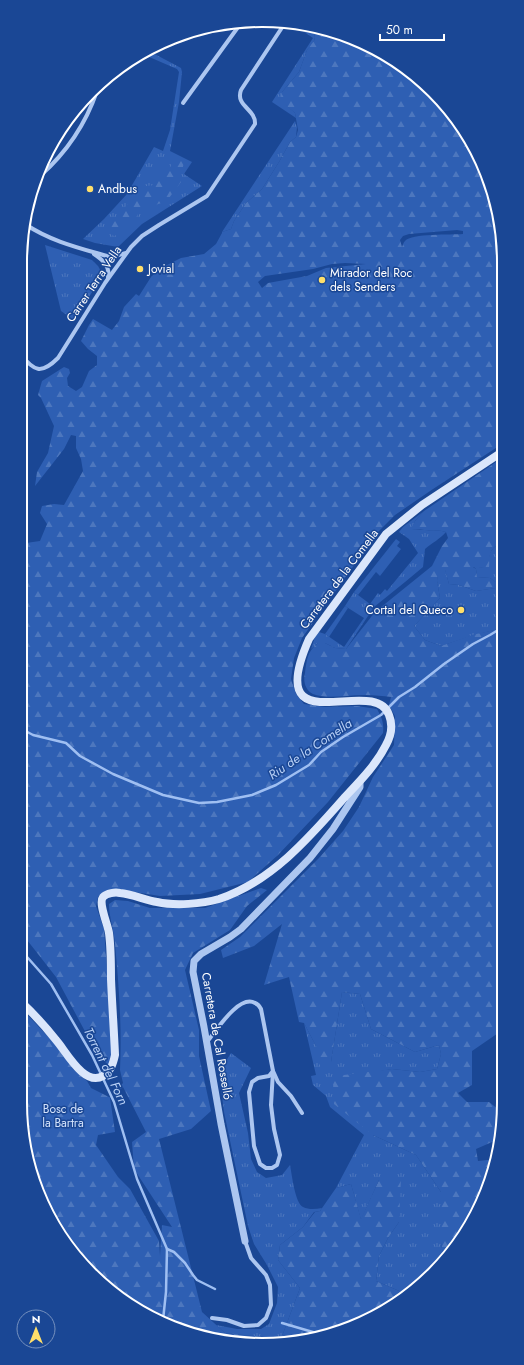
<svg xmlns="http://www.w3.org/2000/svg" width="524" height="1365" font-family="Jost,sans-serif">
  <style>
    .grass { fill: url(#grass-tufts) }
    .forest { fill: url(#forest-firs); fill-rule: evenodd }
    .green { fill: #2e5fb3 }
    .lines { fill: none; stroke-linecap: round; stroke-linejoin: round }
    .stream { stroke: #9fbff2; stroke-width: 2.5 }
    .minor { stroke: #acc6f0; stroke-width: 4 }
    .tertiary { stroke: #acc6f0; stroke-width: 7 }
    .secondary { stroke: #dae6fb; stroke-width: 8 }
    .poi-dot { fill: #ffdf6b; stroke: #1a4795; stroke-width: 1.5 }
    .labels { text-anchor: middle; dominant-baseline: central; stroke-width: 3; stroke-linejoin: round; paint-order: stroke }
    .poi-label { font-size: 12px; fill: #fff; stroke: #1a4795; text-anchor: start }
    .street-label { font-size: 12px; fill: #fff; stroke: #1a4795 }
    .park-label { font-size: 12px; fill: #d3e2fb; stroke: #1a4795 }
    .water-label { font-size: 13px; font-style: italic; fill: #b8d0f6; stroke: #1a4795 }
    .rim { fill: none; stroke: #fff; stroke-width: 2 }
  </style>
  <defs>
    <pattern id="grass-tufts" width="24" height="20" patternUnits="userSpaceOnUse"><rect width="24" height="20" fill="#2e5fb3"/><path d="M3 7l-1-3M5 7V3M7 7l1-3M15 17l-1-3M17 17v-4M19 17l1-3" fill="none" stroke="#4d77be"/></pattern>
    <pattern id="forest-firs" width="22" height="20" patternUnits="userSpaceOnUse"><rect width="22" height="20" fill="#2e5fb3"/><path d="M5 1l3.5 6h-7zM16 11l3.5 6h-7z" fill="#4d77be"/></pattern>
  </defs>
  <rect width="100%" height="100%" fill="#1a4795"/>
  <g class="grass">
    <path d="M297,27H311L315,37L313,44L307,50L299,72L282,92L284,103L295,113L296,118L272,102L313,38Z"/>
    <path d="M147,50L181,68L182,72L179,102L170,151L192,162L184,174L202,186L142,224L118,247L95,243L83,239L104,219L127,194L154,147L163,151L170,130L179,72L177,69L140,53Z"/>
    <path d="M295,121L297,127L296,137L290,142L279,162L262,189L246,203L234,221L231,229L222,232Z"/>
    <path d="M45,245L92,260C95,263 99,266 100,270C103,280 80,310 74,320L61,311Z"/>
    <path d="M424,511L415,521L412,529C423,531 435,529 446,532C440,539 432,543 425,549L423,567L405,582L374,607L346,649L335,648L325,643H318L311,649L315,637L319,632L325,634L344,647L364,618L345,606L354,592L370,604L378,593L380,595L385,589L387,591L418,553L409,539L399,532L403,527Z"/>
    <path d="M503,542V628L474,635L441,646L425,640L414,626L440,598L437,581L438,569H445L449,584L459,585L476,591L502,587L490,578L477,577L476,569L473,566L484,568L489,564C488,552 492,547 503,542Z"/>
    <path d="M342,992L360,994L371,1029L415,1052L439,1045L441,1054L437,1069L420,1072L392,1069L375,1072L373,1135L416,1155L441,1192V1243L444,1260L409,1293H404L376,1281L379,1256L388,1238L399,1222L379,1180L361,1220L351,1184L336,1188L364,1135L330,1107L326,1096L313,1085L311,1076L316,1075L304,1023L316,1046L331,1062Z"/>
    <path d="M231,1053L251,1068L239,1093L248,1133L251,1159L257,1172L266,1178L282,1175L290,1165C292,1175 295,1203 303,1207C309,1210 316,1209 322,1208L320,1211L314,1212L303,1227L280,1245L278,1260L300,1288L281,1339L225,1333L216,1325L237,1329H261L269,1324L277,1303L278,1287L267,1265L254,1244L248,1226L224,1112L219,1072Z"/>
  </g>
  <g class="forest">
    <path d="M311,27L325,28L396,61L444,103L485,169L502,230V444L433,489L395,515L377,533L302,638L294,658L291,679L296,694L304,704L325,707L357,706L377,709C382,718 384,723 383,733L328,802L278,855L248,882L200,894L160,896L116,889L103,892L98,897L96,906L104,929L112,1040L113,1057L109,1066L96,1052L56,977L20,931V501H24L27,523L24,529L26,543L40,541L47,524L40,513L42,506L54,504L64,505L83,471L81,459L76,448V436L71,435L64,449L35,486L37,472L48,453L54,426L41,398L38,395L42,381L64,367L69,369L70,373L67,378L68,386L76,391L82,387L89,371L97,365V356L88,349L81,341L89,325L93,319L112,330L119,321L124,307L136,294L139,296L151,277L159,269L181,258L204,254L216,244L222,233V232L231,229L234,221L246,203L262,189L279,162L290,142L296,137L298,130L295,113L283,103L281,96L282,92L299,72L307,50L314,41L315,37ZM457,230L463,231V234C451,235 412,233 405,241C403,243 403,245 402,247L400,240L403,236L409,234ZM345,263L366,264L326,268L307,276L268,283L262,288L258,282L265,276L313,269L332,264Z"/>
    <path d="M177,159H185L180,178L181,182L166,202L158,204L145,212L138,214C132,224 126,233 114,236L107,231L139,189L146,186L155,185L157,172L170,171L171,164Z"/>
    <path d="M502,458L503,542C487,549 490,556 489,570L484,568L473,567L476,569L477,577L490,578L503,587L476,591L459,585L449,584L445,570L439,569L437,581L440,598L414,626L425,640L441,646L472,635L503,628L504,1029L472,1051V1085L458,1093L467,1102H489L503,1113L499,1139L476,1149L478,1161L497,1159L496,1166L454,1250L444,1260L441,1243V1192L416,1155L373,1135L334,1104L333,1082L336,1076L392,1069L420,1072L437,1069L441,1054L439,1045L415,1052L371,1029L360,994L342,992L331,1062L321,1071L316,1046L304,1023L299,1022L289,977L264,985L282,924L254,946L223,958L221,950L240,937L318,859L343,831L359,807L373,777L394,745L395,716L389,705L391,697C383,696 375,695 366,695C351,694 327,700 313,694C305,690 303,681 305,673C307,659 307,652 318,643H325L335,648L346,649L375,612L432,566L442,546L448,538L446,532C435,529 423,531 411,529L415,521L424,511Z"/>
    <path d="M261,888L267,890L247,906L230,930L193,953L185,970L199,1030V1056L211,1111L191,1129L159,1139L202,1312L225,1333L281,1339L300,1288L278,1260L280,1245L303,1227L315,1212L320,1211L336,1188L351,1184L361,1219L379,1180L401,1177L399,1222L388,1238L379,1256L376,1281L404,1293H409L396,1304L309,1340L230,1343L141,1313L80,1262L33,1181L20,1103V1007L55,1044L74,1070L87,1081L91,1088L111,1098L123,1083L120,1070C122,1028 119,986 115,944C114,930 109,917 109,904L115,900L128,901L150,908H205ZM123,1087L146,1132L132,1142L134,1169L172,1227L162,1225L160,1256L159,1241L130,1189L118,1177L96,1145L98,1135L115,1132L110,1098Z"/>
  </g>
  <g class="green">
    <path d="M396,539L400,542L397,546L401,549L380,576L376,572L358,595L354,592Z"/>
    <path d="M345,606L348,608L329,637L325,634Z"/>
  </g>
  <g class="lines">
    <g class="stream">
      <path d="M20,728L33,735L66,743L80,756L113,774L163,795L199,803L217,802L252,795L276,785L309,765L321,752L343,737L381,715L399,697L415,687L444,664L473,644L490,635L503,627"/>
      <path d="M20,949L51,984L92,1055L114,1102L137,1179L167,1249L166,1292L163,1320"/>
      <path d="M167,1249L174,1252L185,1263L193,1275L197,1280L215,1289"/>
      <path d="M282,1323L323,1335"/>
    </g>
    <g class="minor">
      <path d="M183,103L241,23"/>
      <path d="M40,176C66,153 86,123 97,91"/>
      <path d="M25,224C50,241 79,248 107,256H115L126,253"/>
      <path d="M94,254C103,260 110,266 108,277"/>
      <path d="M20,354C34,371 41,375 58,358L105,283L131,247L142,236L159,225L207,196L255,124C256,109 235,106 241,90L283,26"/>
      <path d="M207,1042C216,1031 239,994 255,1003C258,1004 260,1007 261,1009L273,1071L278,1082L291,1096L302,1113"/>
      <path d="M273,1071L271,1105L274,1129L280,1155L277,1165L272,1168H266L260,1164L254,1146L249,1092L252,1082L258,1078L269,1076Z"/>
      <path d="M212,1318L227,1320L244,1326L258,1325L266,1318L271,1305L270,1285L266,1275L251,1258L245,1241"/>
    </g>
    <path class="tertiary" d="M245,1241L221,1124L204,1027L193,972L194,961L201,954L230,937L241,929L310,858L333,829L360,787V781"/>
    <path class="secondary" d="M20,1001C33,1013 45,1026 56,1040C66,1051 84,1087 103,1076C111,1071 113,1064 115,1055C114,1030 112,1004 111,979C111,964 111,948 109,933C108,925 98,903 103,897C107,893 115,892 120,893C132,894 145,900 157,902C175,906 202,904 219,899C271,882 310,837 345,797C360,781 376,765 386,745C391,736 393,725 389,715C375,673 261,748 309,639L386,534L422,505L502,452"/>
  </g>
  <g class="poi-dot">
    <circle cx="90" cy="189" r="4"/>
    <circle cx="140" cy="269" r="4"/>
    <circle cx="322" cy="280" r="4"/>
    <circle cx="461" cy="610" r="4"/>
  </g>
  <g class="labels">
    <g class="poi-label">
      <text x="98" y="189">Andbus</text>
      <text x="148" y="269">Jovial</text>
      <text x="330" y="273">Mirador del Roc<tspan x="330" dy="14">dels Senders</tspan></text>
      <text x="453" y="610" text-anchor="end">Cortal del Queco</text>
    </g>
    <g class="street-label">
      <text transform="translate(94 284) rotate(-56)">Carrer Terra Vella</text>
      <text transform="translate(339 579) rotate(-53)">Carretera de la Comella</text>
      <text transform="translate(217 1036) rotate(80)">Carretera de Cal Rosselló</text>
    </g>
    <g class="park-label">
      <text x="63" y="1109">Bosc de<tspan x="63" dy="14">la Bartra</tspan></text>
    </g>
    <g class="water-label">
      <text transform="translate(310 749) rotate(-34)">Riu de la Comella</text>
      <text transform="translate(106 1066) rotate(64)">Torrent del Forn</text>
    </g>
  </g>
  <path d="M0 0H524V1365H0ZM262 27H262A235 235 0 0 1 497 262V1103A235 235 0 0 1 262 1338H262A235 235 0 0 1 27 1103V262A235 235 0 0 1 262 27Z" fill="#1a4795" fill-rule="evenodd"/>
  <path class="rim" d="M262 27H262A235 235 0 0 1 497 262V1103A235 235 0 0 1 262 1338H262A235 235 0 0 1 27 1103V262A235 235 0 0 1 262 27Z"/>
  <g transform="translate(36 1329)"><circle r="19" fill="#1a4795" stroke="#7691bf"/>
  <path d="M0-3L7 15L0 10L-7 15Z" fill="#ffdf6b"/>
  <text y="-6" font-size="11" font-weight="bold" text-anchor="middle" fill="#ffffff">N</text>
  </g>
  <path d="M380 34v6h64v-6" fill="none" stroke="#ffffff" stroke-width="2"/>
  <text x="386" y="34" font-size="12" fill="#ffffff" stroke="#1a4795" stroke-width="3" paint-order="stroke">50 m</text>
</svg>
